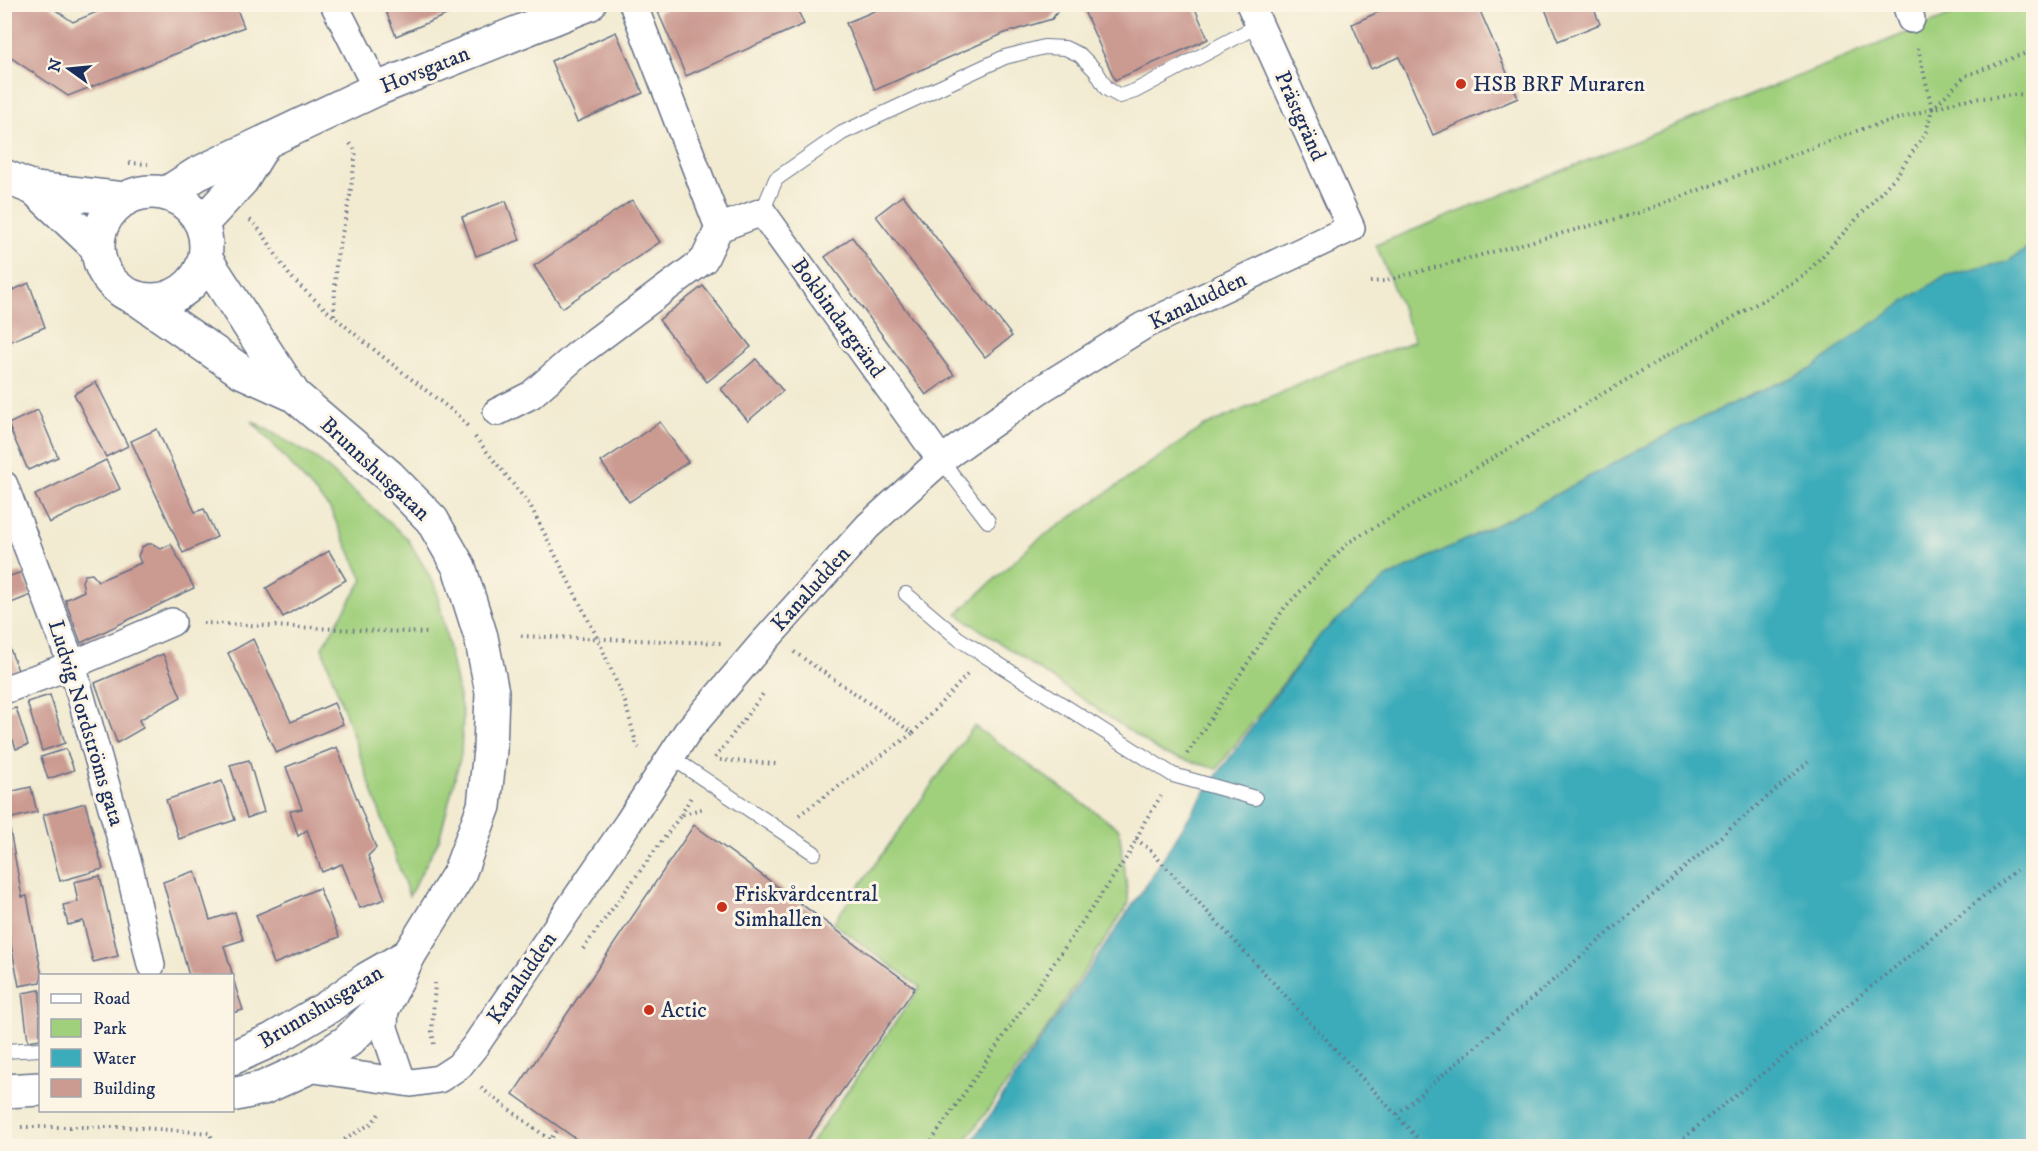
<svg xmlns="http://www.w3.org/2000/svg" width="2038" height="1151" font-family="'IM FELL DW Pica',serif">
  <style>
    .green { fill: #a1d07d; stroke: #5e806e; stroke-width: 1.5 }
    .water { fill: #3dacba; stroke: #2c6e8c; stroke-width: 1.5 }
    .building { fill: #cb9a91 }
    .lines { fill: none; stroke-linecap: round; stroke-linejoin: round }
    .service-casing { stroke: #667187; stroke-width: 16 }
    .minor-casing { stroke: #667187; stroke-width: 30 }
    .secondary-casing { stroke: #667187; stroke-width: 36 }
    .path { stroke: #667187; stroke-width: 4; stroke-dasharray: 1.5 4.5; stroke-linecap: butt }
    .service { stroke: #fff; stroke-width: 14 }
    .minor { stroke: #fff; stroke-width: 27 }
    .secondary { stroke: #fff; stroke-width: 33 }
    .poi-dot { fill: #c8321e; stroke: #fcf5e5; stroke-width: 2 }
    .labels { text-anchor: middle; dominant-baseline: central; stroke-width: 6; stroke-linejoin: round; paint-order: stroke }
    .street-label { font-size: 22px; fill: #1b2f5e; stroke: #fcf5e5 }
    .poi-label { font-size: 22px; fill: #1b2f5e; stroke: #fcf5e5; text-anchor: start }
  </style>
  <rect width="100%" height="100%" fill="#fcf5e5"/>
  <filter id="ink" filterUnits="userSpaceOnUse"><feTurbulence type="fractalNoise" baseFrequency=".0167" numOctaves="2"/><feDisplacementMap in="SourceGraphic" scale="12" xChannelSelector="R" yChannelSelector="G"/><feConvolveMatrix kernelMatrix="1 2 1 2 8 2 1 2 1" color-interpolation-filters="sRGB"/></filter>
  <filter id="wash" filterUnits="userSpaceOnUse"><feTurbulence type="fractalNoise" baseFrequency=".008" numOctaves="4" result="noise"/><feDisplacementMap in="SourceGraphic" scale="24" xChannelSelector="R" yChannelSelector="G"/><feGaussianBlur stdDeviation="1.35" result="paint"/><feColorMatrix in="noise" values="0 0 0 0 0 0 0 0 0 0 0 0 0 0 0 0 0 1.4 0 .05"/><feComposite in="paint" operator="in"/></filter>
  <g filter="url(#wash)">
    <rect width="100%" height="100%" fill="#f2ebd2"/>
    <g class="green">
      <path d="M1976,5H2033V245L2007,262L1944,276L1851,338L1810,370L1762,390L1678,429L1529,509L1386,578L1321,634L1217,769L1164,754L957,614L1035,542L1203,427L1330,371L1415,341L1376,245Z"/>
      <path d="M252,421L316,458L407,538L436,587L463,716L461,755L439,840L409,896L322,647L363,580L330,509Z"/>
      <path d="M974,726L1119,829L1129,903L1044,1033L962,1146H809L920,987L833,923Z"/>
    </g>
    <path class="water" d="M2033,245V1146H969L1149,881L1206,790L1321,634L1386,578L1529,509L1678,429L1762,390L1810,370L1851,338L1944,276L2007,262Z"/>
    <g id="blocks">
      <g class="building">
        <path d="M116,4H235L244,27L68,96L4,53V5H48L73,22Z"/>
        <path d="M383,4H448L451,13L396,36Z"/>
        <path d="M677,4H795L804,24L686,76L658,12Z"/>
        <path d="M891,4H1063L1052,19L1005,33L875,90L846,23Z"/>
        <path d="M1081,4H1193L1208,39L1115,80Z"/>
        <path d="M1396,4H1477L1518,98L1433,135L1399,57L1371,69L1352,24Z"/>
        <path d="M1543,4H1592L1600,24L1558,41Z"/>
        <path d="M616,32L643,93L577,122L551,61Z"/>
        <path d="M903,195L1012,336L985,357L876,216Z"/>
        <path d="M632,200L660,242L562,308L534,266Z"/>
        <path d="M506,201L520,240L476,256L462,217Z"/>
        <path d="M852,237L954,375L926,395L825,257Z"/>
        <path d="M29,283L45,327L4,344V294Z"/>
        <path d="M703,286L751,347L707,382L659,320Z"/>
        <path d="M756,359L783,391L748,421L721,389Z"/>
        <path d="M96,382L128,446L106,457L74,394Z"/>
        <path d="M38,410L58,457L28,470L8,424Z"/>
        <path d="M660,422L688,462L629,502L601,462Z"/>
        <path d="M157,429L195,512L204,509L217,537L183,553L131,441Z"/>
        <path d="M106,460L120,489L49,523L35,495Z"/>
        <path d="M147,544H153L161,549L171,544L194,588L81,643L65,600L84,591L82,581L85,575L92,574L98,581L141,563L138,556L142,547Z"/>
        <path d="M329,551L346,580L283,617L266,588Z"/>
        <path d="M22,572L31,595L4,606V578Z"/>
        <path d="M4,633L19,673L4,678Z"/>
        <path d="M253,639L291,722L334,703L343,724L276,753L228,653Z"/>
        <path d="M163,654L181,697L139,720L143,728L117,743L95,683Z"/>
        <path d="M50,695L65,743L42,751L27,702Z"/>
        <path d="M16,708L28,745L16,749L13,740L4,743V711Z"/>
        <path d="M337,747L376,848L368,856L385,899L360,908L342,864L322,872L307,830L298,836L290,811L302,809L286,767Z"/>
        <path d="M66,749L74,770L48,779L41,757Z"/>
        <path d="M249,760L264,812L247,818L230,765Z"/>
        <path d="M222,781L235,820L179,839L166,800Z"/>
        <path d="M31,787L37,812L8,819L22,897L27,896L42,976L40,982L19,986L4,908V793Z"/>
        <path d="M85,803L103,869L60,881L43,815Z"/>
        <path d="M694,825L915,988L803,1146H586L513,1094Z"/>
        <path d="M195,871L210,920L235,912L243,940L224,946L233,976H189L163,882Z"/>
        <path d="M100,876L118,956L93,962L83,921L68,925L63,905L78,902L74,882Z"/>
        <path d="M319,888L339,937L274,964L256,915Z"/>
        <path d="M232,976L243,1010L232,1013Z"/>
        <path d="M40,990V1039L28,1041L22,993Z"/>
      </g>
    </g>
  </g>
  <g filter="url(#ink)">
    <use href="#blocks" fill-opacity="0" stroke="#667187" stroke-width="1.5"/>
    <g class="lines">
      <defs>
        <g id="service">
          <path d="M762,212L776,179L842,133L1005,57L1044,47L1065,48L1080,55L1096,71L1107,89L1120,96L1135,91L1259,25"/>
          <path d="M941,460L988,521"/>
          <path d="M906,594L959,639L1173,775L1255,798"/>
          <path d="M671,757L814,853"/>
          <path d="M4,1051L40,1049"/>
        </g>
        <g id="minor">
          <path d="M334,4L377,89"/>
          <path d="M633,4L719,228"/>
          <path d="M1906,4L1911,19"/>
          <path d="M497,412L531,395L578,354L704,260L719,228L762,212L941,460"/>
          <path d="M4,485L72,665L130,871L151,965"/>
          <path d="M4,690L72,665L172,622"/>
          <path d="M385,1004L384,1028L402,1081"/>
          <path d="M307,1068L411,1083L439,1079L459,1066L475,1046L628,823L687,732L761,645L868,526L941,460L1038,391L1143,326L1351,228L1250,4"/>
        </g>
        <g id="secondary">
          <path d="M4,176L35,189L97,247"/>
          <path d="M35,189L124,199"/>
          <circle cx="152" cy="246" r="54"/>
          <path d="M167,193L197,174L377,89L589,4"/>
          <path d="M202,223L242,180L264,144"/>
          <path d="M205,258L294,395"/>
          <path d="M136,298L241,371L294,395L389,476L432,520L459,567L481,637L492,692L490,750L484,806L459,874L409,955L385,1004L348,1041L307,1068L263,1088L232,1095"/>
          <path d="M232,1058L272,1040L328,1007L367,979L409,955"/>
          <path d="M4,1091L40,1089"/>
        </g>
      </defs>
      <use href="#service" class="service-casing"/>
      <use href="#minor" class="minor-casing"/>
      <use href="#secondary" class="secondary-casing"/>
      <g class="path">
        <path d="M1918,48L1932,108"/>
        <path d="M129,163L148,164"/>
        <path d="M250,220C270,237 277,264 296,282C347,331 404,373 459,416L469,428"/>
        <path d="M1370,282L1384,281L1638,213L1856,131L1962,100L2034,93"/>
        <path d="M334,315L336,262L350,196L356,151L348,141"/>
        <path d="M475,437L530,505L597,637L625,702L637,746L639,748"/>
        <path d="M203,623L428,633"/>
        <path d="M521,636L721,643"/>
        <path d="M794,652L913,733L969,673"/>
        <path d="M1187,754L1285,607L1349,542L1804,276L1897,175L1926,132L1932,109L1965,76L2034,50"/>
        <path d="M715,758L763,694"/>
        <path d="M720,760L776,764"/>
        <path d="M681,815L691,797"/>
        <path d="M799,815L913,733"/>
        <path d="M1136,839L1149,849L1425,1146"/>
        <path d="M583,949L681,815L704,808"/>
        <path d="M434,1044L432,1031L435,983"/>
        <path d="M481,1088L550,1140L559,1128"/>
        <path d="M1397,1114L1808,762"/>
        <path d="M21,1127H129L210,1133L214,1146"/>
        <path d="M334,1146L372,1123L381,1111"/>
        <path d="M928,1146L1129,854L1145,821L1161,796"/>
        <path d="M1675,1146L1706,1119L2016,870"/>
      </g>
      <use href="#service" class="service"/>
      <use href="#minor" class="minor"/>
      <use href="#secondary" class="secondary"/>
    </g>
  </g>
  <g class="poi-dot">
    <circle cx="1461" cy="84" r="6"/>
    <circle cx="722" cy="907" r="6"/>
    <circle cx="649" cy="1010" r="6"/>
  </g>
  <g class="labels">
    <g class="street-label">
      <text transform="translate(425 70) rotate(-22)">Hovsgatan</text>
      <text transform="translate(1300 116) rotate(66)">Prästgränd</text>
      <text transform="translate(1198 301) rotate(-26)">Kanaludden</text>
      <text transform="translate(838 318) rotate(54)">Bokbindargränd</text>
      <text transform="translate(375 469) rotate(43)">Brunnshusgatan</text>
      <text transform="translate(811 589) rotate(-48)">Kanaludden</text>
      <text transform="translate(86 723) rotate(73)">Ludvig Nordströms gata</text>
      <text transform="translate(522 978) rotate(-56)">Kanaludden</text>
      <text transform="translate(321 1007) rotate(-31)">Brunnshusgatan</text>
    </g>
    <g class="poi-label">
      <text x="1473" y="84">HSB BRF Muraren</text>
      <text x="734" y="894">Friskvårdcentral<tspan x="734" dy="25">Simhallen</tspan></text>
      <text x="661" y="1010">Actic</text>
    </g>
  </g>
  <rect width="2038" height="1151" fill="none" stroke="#fcf5e5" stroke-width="24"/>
  <rect x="39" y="974" width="195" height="138" fill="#fcf5e5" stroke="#a2a6af" stroke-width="1.5"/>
  <rect x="51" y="994" width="30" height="9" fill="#ffffff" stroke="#a2a6af" stroke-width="1.5"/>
  <text x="93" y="1004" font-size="18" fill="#1b2f5e">Road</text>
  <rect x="51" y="1019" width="30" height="18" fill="#a1d07d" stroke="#a2a6af" stroke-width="1.5"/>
  <text x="93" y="1034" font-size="18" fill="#1b2f5e">Park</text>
  <rect x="51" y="1049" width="30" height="18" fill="#3dacba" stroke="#a2a6af" stroke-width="1.5"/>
  <text x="93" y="1064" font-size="18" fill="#1b2f5e">Water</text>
  <rect x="51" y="1079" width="30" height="18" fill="#cb9a91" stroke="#a2a6af" stroke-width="1.5"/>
  <text x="93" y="1094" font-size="18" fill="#1b2f5e">Building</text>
  <g transform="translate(69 69) rotate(285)" stroke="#fcf5e5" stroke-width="4.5" paint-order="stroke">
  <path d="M0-4.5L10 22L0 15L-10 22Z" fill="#1b2f5e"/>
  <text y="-9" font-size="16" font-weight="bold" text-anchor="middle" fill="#1b2f5e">N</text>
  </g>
</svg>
